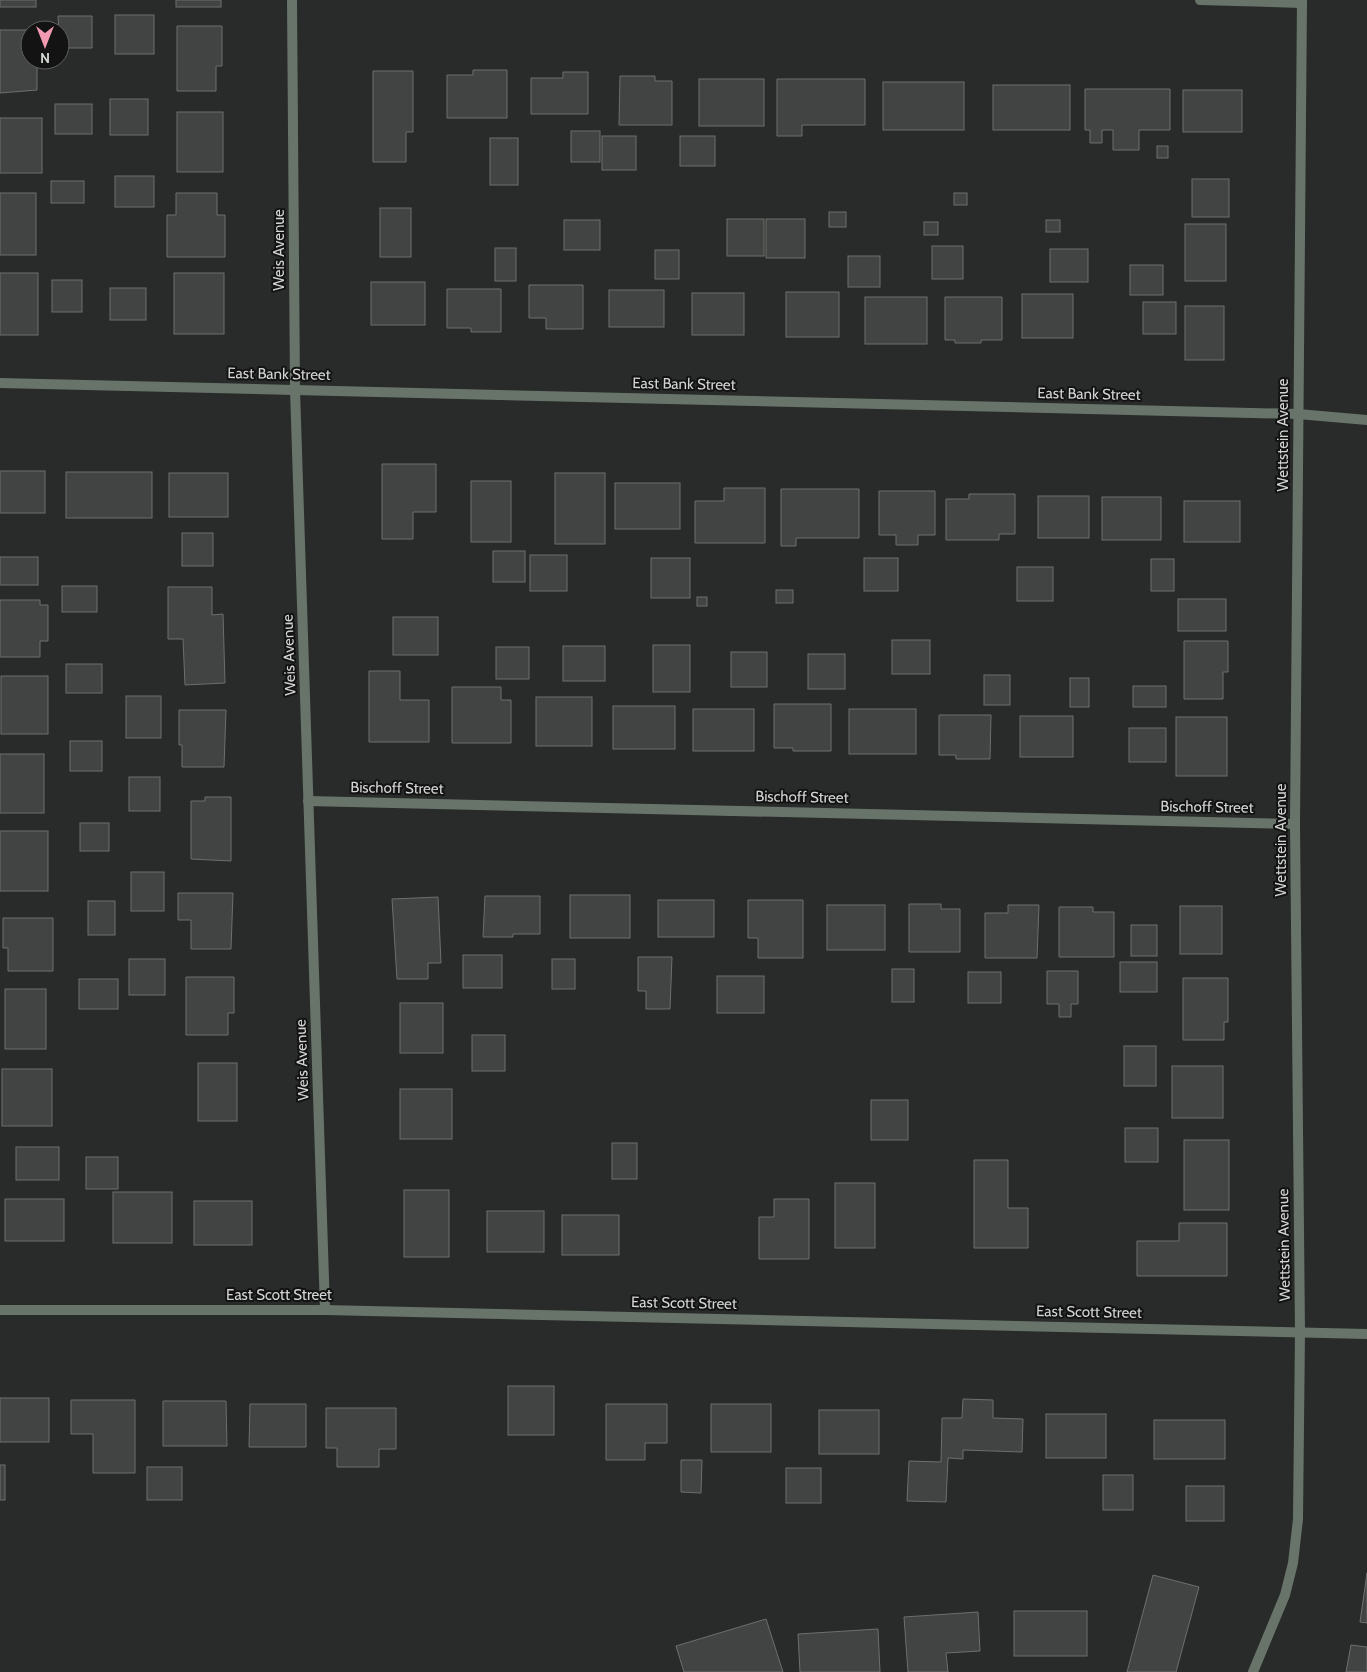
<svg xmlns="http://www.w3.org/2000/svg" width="1367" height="1672" font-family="Cabin,sans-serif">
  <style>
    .building { fill: #414442; stroke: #6c706d }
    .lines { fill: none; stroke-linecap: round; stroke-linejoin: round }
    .minor { stroke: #68746a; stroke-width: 10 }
    .labels { text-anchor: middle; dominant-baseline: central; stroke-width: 4; stroke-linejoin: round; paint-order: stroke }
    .street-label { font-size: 15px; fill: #d3d5d3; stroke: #121312 }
  </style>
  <rect width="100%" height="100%" fill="#282b29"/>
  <g class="building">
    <rect x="0" y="0" width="36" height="7"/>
    <rect x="176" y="0" width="45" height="7"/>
    <rect x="115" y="15" width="39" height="39"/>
    <path d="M58,16H92V48H60Z"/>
    <path d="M177,26H222V66H216V91H177Z"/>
    <path d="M0,30H37H30V60H37V90L0,93Z"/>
    <path d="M473,70H507V118H447V75H473Z"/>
    <path d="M373,71H413V132H406V162H373Z"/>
    <path d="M563,72H588V114H531V78H563Z"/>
    <path d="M620,76H655V81H672V125H619Z"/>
    <rect x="699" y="79" width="65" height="47"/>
    <path d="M777,79H865V125H802V136H777Z"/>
    <rect x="883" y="82" width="81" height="48"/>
    <rect x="993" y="85" width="77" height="45"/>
    <path d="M1085,89H1170V130H1139V150H1113V130H1102V143H1090V130H1085Z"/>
    <rect x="1183" y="90" width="59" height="42"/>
    <rect x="110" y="99" width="38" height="36"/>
    <rect x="55" y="104" width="37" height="30"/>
    <rect x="177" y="112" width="46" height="60"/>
    <rect x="0" y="118" width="42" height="55"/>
    <rect x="571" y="131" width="29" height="31"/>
    <rect x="602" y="136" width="34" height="34"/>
    <rect x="680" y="136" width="35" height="30"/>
    <rect x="490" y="138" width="28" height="47"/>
    <rect x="1157" y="146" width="11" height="12"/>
    <rect x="115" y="176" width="39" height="31"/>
    <rect x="1192" y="179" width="37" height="38"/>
    <rect x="51" y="181" width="33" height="22"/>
    <rect x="0" y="193" width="36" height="62"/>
    <path d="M176,193H217V215H225V257H167V215H176Z"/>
    <rect x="954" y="193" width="13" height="12"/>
    <rect x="380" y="208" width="31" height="49"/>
    <rect x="829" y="212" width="17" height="15"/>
    <rect x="727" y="219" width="37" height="37"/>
    <rect x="766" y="219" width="39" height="39"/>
    <rect x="564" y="220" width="36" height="30"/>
    <rect x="1046" y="220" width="14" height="12"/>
    <rect x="924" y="222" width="14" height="13"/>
    <rect x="1185" y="224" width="41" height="57"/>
    <rect x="932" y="246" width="31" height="33"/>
    <rect x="495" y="248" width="21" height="33"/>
    <rect x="1050" y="249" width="38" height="33"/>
    <rect x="655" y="250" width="24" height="29"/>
    <rect x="848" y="256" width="32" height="31"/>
    <rect x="1130" y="265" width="33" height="30"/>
    <rect x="0" y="273" width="38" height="62"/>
    <rect x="174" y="273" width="50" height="61"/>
    <rect x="52" y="280" width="30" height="32"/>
    <rect x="371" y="282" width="54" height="43"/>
    <path d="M529,285H583V329H546V318H529Z"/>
    <rect x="110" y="288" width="36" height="32"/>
    <path d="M447,289H501V332H471V328H447Z"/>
    <rect x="609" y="290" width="55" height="37"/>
    <rect x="786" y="292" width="53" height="45"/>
    <rect x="692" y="293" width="52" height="42"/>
    <rect x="1022" y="294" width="51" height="44"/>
    <rect x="865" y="297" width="62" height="47"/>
    <path d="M945,297H1002V340H981V343H955V340H945Z"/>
    <rect x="1143" y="302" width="33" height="32"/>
    <rect x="1185" y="306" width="39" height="54"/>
    <path d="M382,464H436V512H413V539H382Z"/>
    <rect x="0" y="471" width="45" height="42"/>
    <rect x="66" y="472" width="86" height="46"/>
    <rect x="169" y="473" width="59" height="44"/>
    <rect x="555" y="473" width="50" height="71"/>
    <rect x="471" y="481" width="40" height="61"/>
    <rect x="615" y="483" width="65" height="46"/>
    <path d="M724,488H765V543H695V501H724Z"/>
    <path d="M781,489H859V538H796V546H781Z"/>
    <path d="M879,491H935V535H918V545H896V535H879Z"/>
    <path d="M969,494H1015V534H999V540H946V499H969Z"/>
    <rect x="1038" y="496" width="51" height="42"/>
    <rect x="1102" y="497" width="59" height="43"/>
    <rect x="1184" y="501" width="56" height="41"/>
    <rect x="182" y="533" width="31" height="33"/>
    <rect x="493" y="551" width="32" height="31"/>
    <rect x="530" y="555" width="37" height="36"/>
    <rect x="0" y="557" width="38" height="28"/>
    <rect x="651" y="558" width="39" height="40"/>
    <rect x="864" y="558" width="34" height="33"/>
    <rect x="1151" y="559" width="23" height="32"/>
    <rect x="1017" y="567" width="36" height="34"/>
    <rect x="62" y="586" width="35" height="26"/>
    <path d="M168,587H212V615L223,614L225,683L185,685L183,639H168Z"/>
    <rect x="776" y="590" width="17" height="13"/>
    <rect x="697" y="597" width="10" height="9"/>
    <rect x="1178" y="599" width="48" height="32"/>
    <path d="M0,600H40V605H48V641H40V657H0Z"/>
    <rect x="393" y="617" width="45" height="38"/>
    <rect x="892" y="640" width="38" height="34"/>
    <path d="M1184,641H1228V672H1223V699H1184Z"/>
    <rect x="653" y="645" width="37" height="47"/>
    <rect x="563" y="646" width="42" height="35"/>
    <rect x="496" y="647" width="33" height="32"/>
    <rect x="731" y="652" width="36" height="35"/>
    <rect x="808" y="654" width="37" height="35"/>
    <rect x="66" y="664" width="36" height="29"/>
    <path d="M369,671H400V700H429V742H369Z"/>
    <rect x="984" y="675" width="26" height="30"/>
    <rect x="1" y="676" width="47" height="58"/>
    <rect x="1070" y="678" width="19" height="29"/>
    <rect x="1133" y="686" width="33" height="21"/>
    <path d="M452,687H501V700H511V743H452Z"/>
    <rect x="126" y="696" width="35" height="42"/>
    <rect x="536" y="697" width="56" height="49"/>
    <path d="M774,704H831V751H793V748H774Z"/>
    <rect x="613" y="706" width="62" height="43"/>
    <rect x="693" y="709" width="61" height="42"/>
    <rect x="849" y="709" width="67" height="45"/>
    <path d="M179,710H226L224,767H182V745H179Z"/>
    <path d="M939,715H991L990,759H956V755H939Z"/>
    <rect x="1020" y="716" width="53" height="41"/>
    <rect x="1176" y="717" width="51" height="59"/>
    <rect x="1129" y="728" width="37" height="34"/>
    <rect x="70" y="741" width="32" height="30"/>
    <rect x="0" y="754" width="44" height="59"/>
    <rect x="129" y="777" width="31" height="34"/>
    <path d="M205,797H231V861L191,859V801H205Z"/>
    <rect x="80" y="823" width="29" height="28"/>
    <rect x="0" y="831" width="48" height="60"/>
    <rect x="131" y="872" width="33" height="39"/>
    <path d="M178,893H233L231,949H191V920H178Z"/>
    <rect x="570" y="895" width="60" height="43"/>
    <path d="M485,896H540V934H513V937H483Z"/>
    <path d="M438,897L441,963H428V979H397L392,899Z"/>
    <rect x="658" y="900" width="56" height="37"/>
    <path d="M748,900H803V958H758V938H748Z"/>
    <rect x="88" y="901" width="27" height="34"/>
    <path d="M909,904H941V909H960V952H909Z"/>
    <rect x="827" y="905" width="58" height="45"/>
    <path d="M1008,905H1039L1037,958H985V913H1008Z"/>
    <rect x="1180" y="906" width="42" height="48"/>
    <path d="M1059,907H1093V912H1114V957H1059Z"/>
    <path d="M3,918H53V971H8V948H3Z"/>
    <rect x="1131" y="925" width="26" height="31"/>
    <rect x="463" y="955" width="39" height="33"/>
    <path d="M638,957H672L670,1009H646V991H638Z"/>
    <rect x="129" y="959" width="36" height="36"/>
    <rect x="552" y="959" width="23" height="30"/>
    <rect x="1120" y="962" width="37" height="30"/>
    <rect x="892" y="969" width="22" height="33"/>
    <path d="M1047,971H1078V1004H1071V1017H1059V1004H1047Z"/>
    <rect x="968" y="972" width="33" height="31"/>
    <rect x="717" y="976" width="47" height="37"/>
    <path d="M186,977H234V1013H228V1035H186Z"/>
    <path d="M1183,978H1228V1022H1224V1040H1183Z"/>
    <rect x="79" y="979" width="39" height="30"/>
    <rect x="5" y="989" width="41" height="60"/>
    <rect x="400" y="1003" width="43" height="50"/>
    <rect x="472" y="1035" width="33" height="36"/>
    <rect x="1124" y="1046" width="32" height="40"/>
    <rect x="198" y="1063" width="39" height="58"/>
    <rect x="1172" y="1066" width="51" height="52"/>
    <rect x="2" y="1069" width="50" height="57"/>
    <rect x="400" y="1089" width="52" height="50"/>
    <rect x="871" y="1100" width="37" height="40"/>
    <rect x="1125" y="1128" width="33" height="34"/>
    <rect x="1184" y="1140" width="45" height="70"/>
    <rect x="612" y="1143" width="25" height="36"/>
    <rect x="16" y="1147" width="43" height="33"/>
    <rect x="86" y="1157" width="32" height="32"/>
    <path d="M974,1160H1008V1208H1028V1248H974Z"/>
    <rect x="835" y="1183" width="40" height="65"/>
    <rect x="404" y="1190" width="45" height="67"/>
    <rect x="113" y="1192" width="59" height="51"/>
    <rect x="5" y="1199" width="59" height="42"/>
    <path d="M774,1199H809V1259H759V1217H774Z"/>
    <rect x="194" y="1201" width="58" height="44"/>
    <rect x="487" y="1211" width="57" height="41"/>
    <rect x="562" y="1215" width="57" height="40"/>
    <path d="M1179,1223H1227V1276H1137V1241H1179Z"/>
    <rect x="508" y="1386" width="46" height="49"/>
    <rect x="0" y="1398" width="49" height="44"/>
    <path d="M963,1399L993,1400V1418L1023,1419L1022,1452L963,1450V1459L948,1458L946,1502L907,1501L909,1461L941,1462L942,1418H962Z"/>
    <path d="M71,1400H135V1473H93V1434H71Z"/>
    <path d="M163,1401H226L227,1446H163Z"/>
    <path d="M250,1404H306V1447H249Z"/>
    <path d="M606,1404H667V1443H645V1460H606Z"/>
    <rect x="711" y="1404" width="60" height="48"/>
    <path d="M326,1408H396V1449H379V1467H337V1448H326Z"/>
    <rect x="819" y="1410" width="60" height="44"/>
    <rect x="1046" y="1414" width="60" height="44"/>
    <rect x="1154" y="1420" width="71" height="39"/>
    <path d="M681,1460H702L701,1493L681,1492Z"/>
    <rect x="0" y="1465" width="5" height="35"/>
    <rect x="147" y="1467" width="35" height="33"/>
    <rect x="786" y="1468" width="35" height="35"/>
    <rect x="1103" y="1475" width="30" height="35"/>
    <rect x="1186" y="1486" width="38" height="35"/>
    <path d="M1367,1573V1623L1360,1622Z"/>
    <path d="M1153,1575L1199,1587L1176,1672H1127Z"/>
    <rect x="1014" y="1611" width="73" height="45"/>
    <path d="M978,1612L980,1651L946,1653L948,1672H908L904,1617Z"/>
    <path d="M766,1619L783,1672H684L676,1646Z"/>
    <path d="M878,1629L880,1672H800L798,1634Z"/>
    <path d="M1351,1645L1367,1647V1672H1346Z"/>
  </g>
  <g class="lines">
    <g class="minor">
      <path d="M292,0L295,390L325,1310"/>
      <path d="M1200,0L1302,3"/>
      <path d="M0,383L1298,414L1367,420"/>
      <path d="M308,801L1295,824"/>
      <path d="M0,1310H325L1367,1334"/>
      <path d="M1253,1672L1285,1595L1293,1563L1298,1519L1300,1332L1295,824L1302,0"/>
    </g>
  </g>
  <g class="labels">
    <g class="street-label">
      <text transform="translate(279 250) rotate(-90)">Weis Avenue</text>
      <text transform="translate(279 374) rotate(1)">East Bank Street</text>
      <text transform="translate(684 384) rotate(1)">East Bank Street</text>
      <text transform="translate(1089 394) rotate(1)">East Bank Street</text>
      <text transform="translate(1283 435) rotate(-90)">Wettstein Avenue</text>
      <text transform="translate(289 655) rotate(-92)">Weis Avenue</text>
      <text transform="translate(397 788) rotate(1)">Bischoff Street</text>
      <text transform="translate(802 797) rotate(1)">Bischoff Street</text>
      <text transform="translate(1207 807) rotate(1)">Bischoff Street</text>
      <text transform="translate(1281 840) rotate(-90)">Wettstein Avenue</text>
      <text transform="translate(302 1060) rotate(-92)">Weis Avenue</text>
      <text transform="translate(1284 1245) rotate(-91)">Wettstein Avenue</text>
      <text x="279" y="1295">East Scott Street</text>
      <text transform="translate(684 1303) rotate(1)">East Scott Street</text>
      <text transform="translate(1089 1312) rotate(1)">East Scott Street</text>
    </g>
  </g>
  <g transform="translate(45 45) rotate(180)"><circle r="24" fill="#121312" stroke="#5f615f"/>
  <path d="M0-4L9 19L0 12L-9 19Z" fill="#f19ab2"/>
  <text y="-8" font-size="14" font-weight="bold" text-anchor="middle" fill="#d3d5d3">N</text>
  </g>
</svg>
